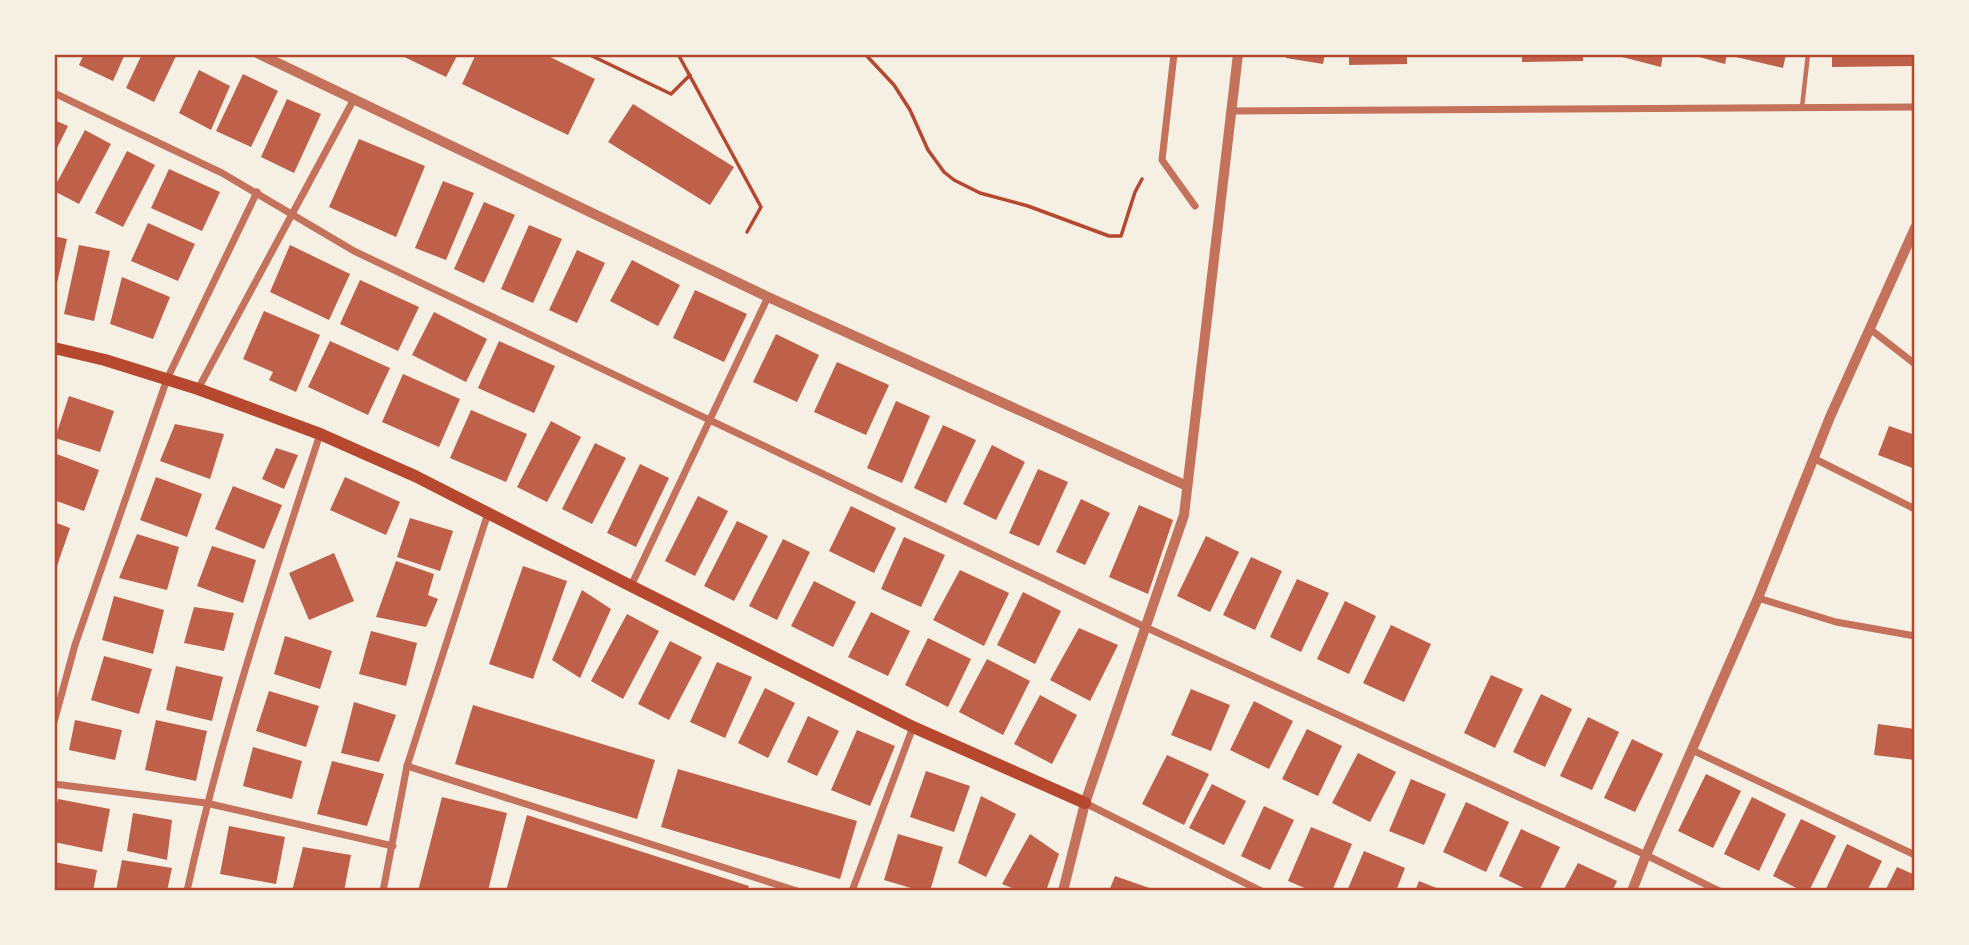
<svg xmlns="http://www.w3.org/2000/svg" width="1969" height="945" font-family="Jost,sans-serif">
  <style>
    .building { fill: #bf614a }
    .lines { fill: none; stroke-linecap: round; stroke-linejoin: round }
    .path { stroke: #b5482f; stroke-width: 3.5 }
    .service { stroke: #c5725c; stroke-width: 4.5 }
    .minor { stroke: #c5725c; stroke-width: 7 }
    .tertiary { stroke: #c5725c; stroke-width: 10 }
    .secondary { stroke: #b5482f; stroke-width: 12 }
    .neatline { fill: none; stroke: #b5482f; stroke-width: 2.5 }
  </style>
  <rect width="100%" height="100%" fill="#f6efe4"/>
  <g class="building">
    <path d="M84,54H125L113,81L79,65Z"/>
    <path d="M142,54H177L154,102L126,88Z"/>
    <path d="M398,54H458L446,77Z"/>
    <path d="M476,54H544L595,79L568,135L462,84Z"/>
    <path d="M1286,54H1325L1323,64L1286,58Z"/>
    <path d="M1349,54H1407V64L1349,65Z"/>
    <path d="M1522,54H1583V61L1522,62Z"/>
    <path d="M1610,54H1663L1661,67Z"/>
    <path d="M1688,54H1786L1783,68L1727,55L1725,64Z"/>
    <path d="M1832,54H1915V66L1832,67Z"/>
    <path d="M199,70L230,86L211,130L179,113Z"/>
    <path d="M243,74L278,91L251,147L216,131Z"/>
    <path d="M287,99L321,114L294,173L261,157Z"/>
    <path d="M633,104L734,167L710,205L608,142Z"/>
    <path d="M54,120L68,126L54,154Z"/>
    <path d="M85,130L111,144L79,204L54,191V188Z"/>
    <path d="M359,139L425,166L396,237L329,207Z"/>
    <path d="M127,151L155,165L123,227L95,213Z"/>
    <path d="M169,169L220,192L202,231L151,208Z"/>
    <path d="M443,181L474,193L446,260L415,248Z"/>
    <path d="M484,202L515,215L484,283L454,269Z"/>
    <path d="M148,223L195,244L178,281L131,261Z"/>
    <path d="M529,225L562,239L533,303L501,289Z"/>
    <path d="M54,236L67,239L55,292H54Z"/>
    <path d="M79,245L110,251L94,321L64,314Z"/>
    <path d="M290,245L350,274L329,320L270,292Z"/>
    <path d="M577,250L605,263L577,323L549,310Z"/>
    <path d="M632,260L680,285L658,326L610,301Z"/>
    <path d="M122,277L170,297L153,339L110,324Z"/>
    <path d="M360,280L419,307L398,351L340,324Z"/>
    <path d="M695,290L747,314L724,362L673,338Z"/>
    <path d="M264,311L320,335L296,392L269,380L273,372L243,359Z"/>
    <path d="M434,312L487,339L466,382L412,355Z"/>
    <path d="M776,334L819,355L797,402L753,382Z"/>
    <path d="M330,341L390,368L368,415L308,387Z"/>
    <path d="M499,341L555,366L534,413L478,388Z"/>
    <path d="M837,362L889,385L866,435L814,412Z"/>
    <path d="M403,374L460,399L439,447L382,422Z"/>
    <path d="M69,396L114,411L100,452L55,438Z"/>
    <path d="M896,401L930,416L902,483L867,468Z"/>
    <path d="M471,410L527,434L506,482L450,458Z"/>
    <path d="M551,421L581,437L547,502L517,487Z"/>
    <path d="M175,424L224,434L210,479L160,461Z"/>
    <path d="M943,425L976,440L946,503L914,488Z"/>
    <path d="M1889,426L1915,435V469L1878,455Z"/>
    <path d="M595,443L626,458L592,524L562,509Z"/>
    <path d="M992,445L1025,462L996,520L963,504Z"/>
    <path d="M276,448L298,455L284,489L262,479Z"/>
    <path d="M54,453L99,470L84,511L54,500Z"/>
    <path d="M640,464L669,478L636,547L607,533Z"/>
    <path d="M1038,469L1068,482L1039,546L1009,533Z"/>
    <path d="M156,477L202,494L187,537L140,520Z"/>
    <path d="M345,477L400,502L386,535L330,510Z"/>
    <path d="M233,486L282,505L264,549L215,529Z"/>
    <path d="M698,496L728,511L695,576L665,561Z"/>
    <path d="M1081,499L1110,513L1085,565L1056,552Z"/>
    <path d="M1139,505L1173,520L1148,594L1109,577Z"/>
    <path d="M851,506L896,528L874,573L829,551Z"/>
    <path d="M410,518L453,531L440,571L397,557Z"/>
    <path d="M737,521L768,536L734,601L704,586Z"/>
    <path d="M54,522L70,528L55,572H54Z"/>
    <path d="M137,534L179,547L167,590L119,578Z"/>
    <path d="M1206,536L1239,552L1210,612L1177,596Z"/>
    <path d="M904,537L945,555L921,607L881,589Z"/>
    <path d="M783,539L810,552L777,620L749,606Z"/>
    <path d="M212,546L256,560L243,603L197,586Z"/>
    <path d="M334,553L354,601L309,620L289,573Z"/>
    <path d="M1251,557L1282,571L1255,630L1223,615Z"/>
    <path d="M396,561L434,574L428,595L438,599L426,627L376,617Z"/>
    <path d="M523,566L567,581L533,679L489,664Z"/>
    <path d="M960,570L1009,593L984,646L933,620Z"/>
    <path d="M1297,579L1329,593L1301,652L1270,637Z"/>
    <path d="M814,581L856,602L833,647L791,626Z"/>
    <path d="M582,590L611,609L580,678L552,660Z"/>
    <path d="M1023,592L1061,611L1035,664L997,645Z"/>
    <path d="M114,596L164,610L153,654L102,640Z"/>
    <path d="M1345,601L1376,616L1349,674L1317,659Z"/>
    <path d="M194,607L234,613L224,651L184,643Z"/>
    <path d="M871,612L910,631L888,676L848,657Z"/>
    <path d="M627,614L659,631L623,699L591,681Z"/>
    <path d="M1391,625L1431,644L1404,702L1363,683Z"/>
    <path d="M1079,628L1118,645L1090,701L1050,680Z"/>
    <path d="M371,631L417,643L406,686L359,674Z"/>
    <path d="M285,636L332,651L320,689L274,674Z"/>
    <path d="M928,638L971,659L948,707L905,685Z"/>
    <path d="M670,641L702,657L669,720L638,704Z"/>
    <path d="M104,656L152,669L139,714L91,700Z"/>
    <path d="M987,659L1030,681L1003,735L959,712Z"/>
    <path d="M717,662L752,677L725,738L690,722Z"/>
    <path d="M176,666L223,677L212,721L166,710Z"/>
    <path d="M1491,675L1523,689L1495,748L1464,733Z"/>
    <path d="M765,688L795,703L768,758L738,743Z"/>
    <path d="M1191,689L1230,705L1211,751L1171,735Z"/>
    <path d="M269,691L319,706L306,747L256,731Z"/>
    <path d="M1541,694L1572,709L1545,767L1513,752Z"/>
    <path d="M1040,695L1077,715L1052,764L1014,744Z"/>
    <path d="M1254,701L1293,721L1269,769L1230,750Z"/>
    <path d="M354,702L396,715L379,762L341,753Z"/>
    <path d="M473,705L655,760L637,819L455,764Z"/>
    <path d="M808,716L839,731L817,776L787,762Z"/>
    <path d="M1588,717L1619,732L1592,790L1560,776Z"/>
    <path d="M75,720L122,730L115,760L69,750Z"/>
    <path d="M156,720L207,731L196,781L145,770Z"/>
    <path d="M1878,724L1915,729V760L1874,755Z"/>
    <path d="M1307,729L1342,746L1318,796L1282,779Z"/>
    <path d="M857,730L895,746L870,806L831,790Z"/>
    <path d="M1632,739L1663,754L1635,812L1604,798Z"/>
    <path d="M253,747L302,761L292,799L243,786Z"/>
    <path d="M1358,753L1396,772L1370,822L1332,803Z"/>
    <path d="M1167,755L1209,774L1184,825L1142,804Z"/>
    <path d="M332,761L384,774L367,826L317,814Z"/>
    <path d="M678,769L857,821L840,879L661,827Z"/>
    <path d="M926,771L970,786L954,832L910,817Z"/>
    <path d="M1706,774L1741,791L1713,848L1678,831Z"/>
    <path d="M1411,779L1446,794L1424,845L1389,831Z"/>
    <path d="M1212,784L1246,801L1224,845L1189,828Z"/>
    <path d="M981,796L1016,814L986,877L958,863Z"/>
    <path d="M442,797L507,813L488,891H418Z"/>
    <path d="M1752,797L1786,814L1759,871L1724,854Z"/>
    <path d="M58,799L110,809L102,852L54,842V817Z"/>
    <path d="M1466,802L1509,822L1486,872L1443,852Z"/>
    <path d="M1264,806L1294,820L1270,870L1241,856Z"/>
    <path d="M133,813L172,820L167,860L127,851Z"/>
    <path d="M527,815L749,886L747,891H506Z"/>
    <path d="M1801,819L1836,836L1809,891H1802L1773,876Z"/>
    <path d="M229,826L285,837L276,884L220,874Z"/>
    <path d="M1311,827L1352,844L1332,891H1312L1288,881Z"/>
    <path d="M1521,829L1560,847L1539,891H1530L1499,876Z"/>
    <path d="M898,834L943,847L930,891H921L884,880Z"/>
    <path d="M1030,834L1059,854L1046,891H1019L1002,884Z"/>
    <path d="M1847,844L1882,861L1867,891H1825Z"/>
    <path d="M303,847L351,855L344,891H292Z"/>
    <path d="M1364,851L1405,868L1396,891H1347Z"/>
    <path d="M122,860L172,868L167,891H116Z"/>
    <path d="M54,862L97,870L93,891H54Z"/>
    <path d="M1578,863L1617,881L1612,891H1563Z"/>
    <path d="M1897,867L1915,875V891H1885Z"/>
    <path d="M1115,876L1155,890V891H1109Z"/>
    <path d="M1419,881L1444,891H1415Z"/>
  </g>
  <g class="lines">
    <g class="path">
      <path d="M588,54L671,94L690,75"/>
      <path d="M678,54L761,207L747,232"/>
      <path d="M865,54L894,85L910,110L928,150L944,172L954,180L980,193L1028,206L1109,236H1121L1135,192L1142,179"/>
    </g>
    <path class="service" d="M1802,107L1808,54"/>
    <g class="minor">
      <path d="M1174,54L1162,160L1195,206"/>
      <path d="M54,93L222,173L354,251L1145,627L1646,855L1719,891"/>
      <path d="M1232,111L1915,107"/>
      <path d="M1870,329L1915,364"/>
      <path d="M198,389L354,99"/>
      <path d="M1813,458L1915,509"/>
      <path d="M631,586L768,297"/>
      <path d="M1758,598L1836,622L1915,636"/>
      <path d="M54,722L75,645L167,379L257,192"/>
      <path d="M1692,750L1915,855"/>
      <path d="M407,766L797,891"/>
      <path d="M54,784L206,803L393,846"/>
      <path d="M1085,803L1261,891"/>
      <path d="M187,891C221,735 271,585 320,434"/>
      <path d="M383,891L407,766L488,513"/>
      <path d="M852,891L913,727"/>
    </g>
    <g class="tertiary">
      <path d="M259,54L768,297L1187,486"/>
      <path d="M1063,891L1085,803L1184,515L1238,54"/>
      <path d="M1632,891L1646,855L1758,598L1830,417L1915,228"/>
    </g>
    <path class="secondary" d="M54,348L105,360L198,389L320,434L415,476L631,586L913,727L1085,803"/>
  </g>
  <rect width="1969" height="945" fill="none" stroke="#f6efe4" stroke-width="112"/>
  <rect x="56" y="56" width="1857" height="833" class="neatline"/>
</svg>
